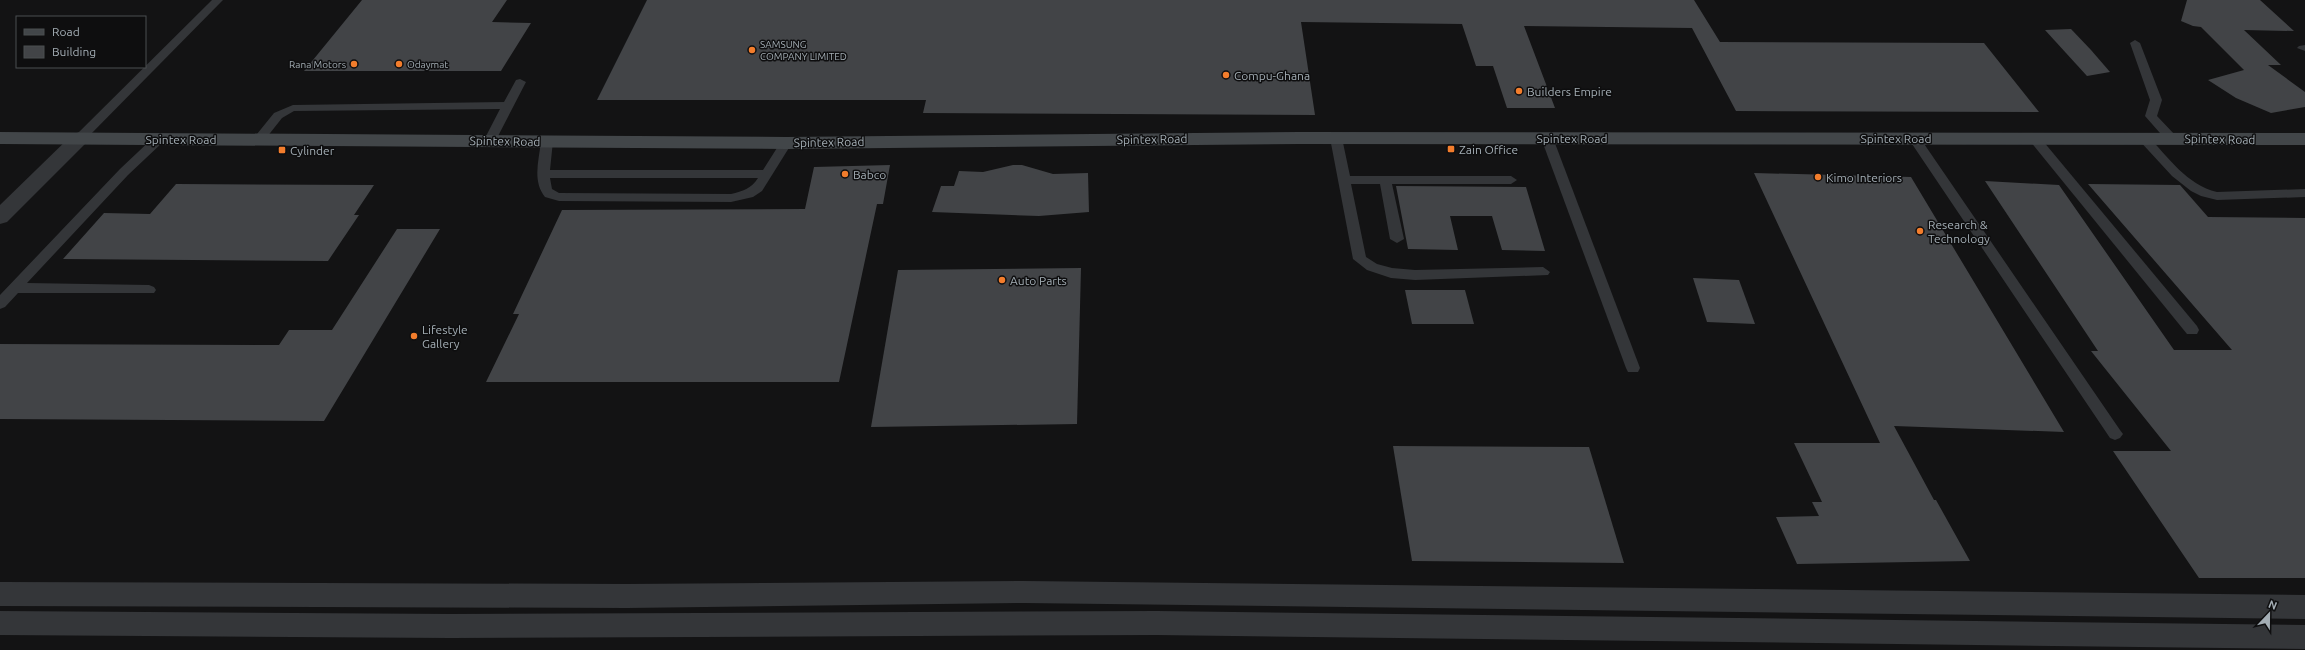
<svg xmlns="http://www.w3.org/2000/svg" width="2305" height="650" font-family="Ubuntu,sans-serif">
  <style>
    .building { fill: #424447 }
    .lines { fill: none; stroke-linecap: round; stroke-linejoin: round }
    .service { fill: #343639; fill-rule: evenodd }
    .minor { fill: #343639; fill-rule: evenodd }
    .secondary { fill: #424649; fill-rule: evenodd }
    .poi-dot { fill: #f37d2c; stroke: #0e0e0f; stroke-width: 1.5 }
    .labels { text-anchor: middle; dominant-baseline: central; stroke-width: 3; stroke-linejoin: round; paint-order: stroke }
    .far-poi-label { font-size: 10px; fill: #a4aeb5; stroke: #0e0e0f; text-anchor: start }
    .poi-label { font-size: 12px; fill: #a4aeb5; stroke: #0e0e0f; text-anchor: start }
    .street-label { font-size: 12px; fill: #a4aeb5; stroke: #0e0e0f }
  </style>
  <rect width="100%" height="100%" fill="#131314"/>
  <g class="building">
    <path d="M362,0H507L492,22L531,23L501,71H304Z"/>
    <path d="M647,0H1694L1720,42L1984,43L2039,112L1736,111L1692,28L1524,26L1555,108H1507L1493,66H1476L1462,24L1301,22L1315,115L923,113L926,100H597Z"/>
    <path d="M2187,0H2260L2294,31L2244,30L2281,65H2268L2305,92V107L2271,113L2236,98L2208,80L2244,70L2201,27L2193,26L2181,21Z"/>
    <path d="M2071,29L2091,50L2110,72L2087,76L2045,30Z"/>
    <path d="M890,165L883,204H877L839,382H486L519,314H513L562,210L805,209L814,167Z"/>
    <path d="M1013,165H1022L1053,174L1088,173L1089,212L1039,216L932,212L941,186H954L959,171L983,172Z"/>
    <path d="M1754,173L1911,177L2064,432L1894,426L1934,500H1936L1970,561L1797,564L1776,517L1819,516L1812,502H1822L1794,443H1880Z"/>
    <path d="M1985,181L2059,185L2174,350H2232L2088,184L2180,185L2208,217L2305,218V578H2199L2113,451H2171L2091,351H2098Z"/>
    <path d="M176,184L374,185L354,215H359L328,261L63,259L104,213L150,214Z"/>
    <path d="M1396,186L1526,187L1545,251L1502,250L1492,216H1450L1458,250L1408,249Z"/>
    <path d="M397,229H440L324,421L0,419V344L279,345L289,330H332Z"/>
    <path d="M1081,268L1077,424L871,427L898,270Z"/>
    <path d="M1693,278L1739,280L1755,324L1707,322Z"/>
    <path d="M1405,290H1465L1474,324H1412Z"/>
    <path d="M1393,446L1589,447L1624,563L1412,561Z"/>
  </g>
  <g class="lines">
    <g class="service">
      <path d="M212,0H223L84,141H76L74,138L76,135Z"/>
      <path d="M2135,40L2140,43L2162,100L2157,116L2175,135L2177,138L2175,141H2167L2145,116L2150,100L2130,43Z"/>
      <path d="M2305,45V51L2297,48L2299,46Z"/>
      <path d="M520,79L526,82L496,140L490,144L484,140L500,109L294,111L282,118L263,142H255L253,139L274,113L293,105L504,102L516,80Z"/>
      <path d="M1336,134L1342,138L1350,176H1511L1517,180L1511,184H1392L1404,239L1397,243L1390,239L1380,184H1351L1366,257L1377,264L1392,268L1415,270L1543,267L1550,272L1548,275L1415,280L1391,278L1367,270L1353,259L1330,138Z"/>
      <path d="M1547,134L1553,138L1640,368L1638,372H1628L1626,368L1541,138Z"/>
      <path d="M1914,134L1918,135L2120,430L2123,434L2120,438L2115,440L2110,438L1908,138Z"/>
      <path d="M2034,134L2038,135L2197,326L2199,330L2197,334H2187L2030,141L2028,138Z"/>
      <path d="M2143,134L2147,135C2168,157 2187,185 2217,192L2305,189V197L2217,200L2201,196L2191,191L2172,176L2137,138Z"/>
      <path d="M159,135L163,136L165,139L163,142L128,175L27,283L149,285L154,287L156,290L154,293H18L5,307L0,309V295L120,169L155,136Z"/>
      <path d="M547,137L553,141L550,170H763L782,140L786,139L792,143L762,191L753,197L731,202L559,201L545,197C532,181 539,160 541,141ZM550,178H758C751,189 743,191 731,194L559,193L552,189Z"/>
    </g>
    <g class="minor">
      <path d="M80,132L87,134L89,138L87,142L7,222L0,224V205L73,134Z"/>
      <path d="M1024,581L2305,595V619L1024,603L627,608L0,606V582L627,584Z"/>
      <path d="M0,611L451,614L1157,611L2305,625V649L1157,635L451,638L0,635Z"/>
    </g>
    <path class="secondary" d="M0,132L786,137L1299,132L2305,133V145L1299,144L786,149L0,144Z"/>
  </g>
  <g class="poi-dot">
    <circle cx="752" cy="50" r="4"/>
    <circle cx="354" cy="64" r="4"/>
    <circle cx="399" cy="64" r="4"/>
    <circle cx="1226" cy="75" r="4"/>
    <circle cx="1519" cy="91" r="4"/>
    <rect x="1447" y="145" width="8" height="8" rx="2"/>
    <rect x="278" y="146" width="8" height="8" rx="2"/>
    <circle cx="845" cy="174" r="4"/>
    <circle cx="1818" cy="177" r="4"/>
    <circle cx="1920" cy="231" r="4"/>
    <circle cx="1002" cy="280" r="4"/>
    <circle cx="414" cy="336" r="4"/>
  </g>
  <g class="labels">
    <g class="far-poi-label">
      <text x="760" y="44">SAMSUNG<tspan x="760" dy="12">COMPANY LIMITED</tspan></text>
      <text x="346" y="64" text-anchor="end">Rana Motors</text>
      <text x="407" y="64">Odaymat</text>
    </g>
    <g class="poi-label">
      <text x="1234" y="75">Compu-Ghana</text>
      <text x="1527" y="91">Builders Empire</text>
      <text x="1459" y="149">Zain Office</text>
      <text x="290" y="150">Cylinder</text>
      <text x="853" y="174">Babco</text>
      <text x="1826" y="177">Kimo Interiors</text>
      <text x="1928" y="224">Research &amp;<tspan x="1928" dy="14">Technology</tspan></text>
      <text x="1010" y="280">Auto Parts</text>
      <text x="422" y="329">Lifestyle<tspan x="422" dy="14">Gallery</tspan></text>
    </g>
    <g class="street-label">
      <text x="1572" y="138">Spintex Road</text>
      <text x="1896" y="138">Spintex Road</text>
      <text x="181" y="139">Spintex Road</text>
      <text transform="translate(1152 139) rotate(-1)">Spintex Road</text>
      <text transform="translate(2220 139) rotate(1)">Spintex Road</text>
      <text transform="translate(505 141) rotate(1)">Spintex Road</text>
      <text transform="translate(829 142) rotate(-1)">Spintex Road</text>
    </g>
  </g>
  <rect x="16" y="16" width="130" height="52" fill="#0e0e0f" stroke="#4a4e51"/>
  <rect x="24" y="29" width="20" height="6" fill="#424649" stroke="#4a4e51"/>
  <text x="52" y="36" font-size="12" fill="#a4aeb5">Road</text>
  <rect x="24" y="46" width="20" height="12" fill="#424447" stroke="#4a4e51"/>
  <text x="52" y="56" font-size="12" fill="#a4aeb5">Building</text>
  <g transform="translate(2269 614) rotate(22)" stroke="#0e0e0f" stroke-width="3" paint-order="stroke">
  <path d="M0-3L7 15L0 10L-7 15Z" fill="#a4aeb5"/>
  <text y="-6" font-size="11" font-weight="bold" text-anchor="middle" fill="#a4aeb5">N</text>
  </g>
</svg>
